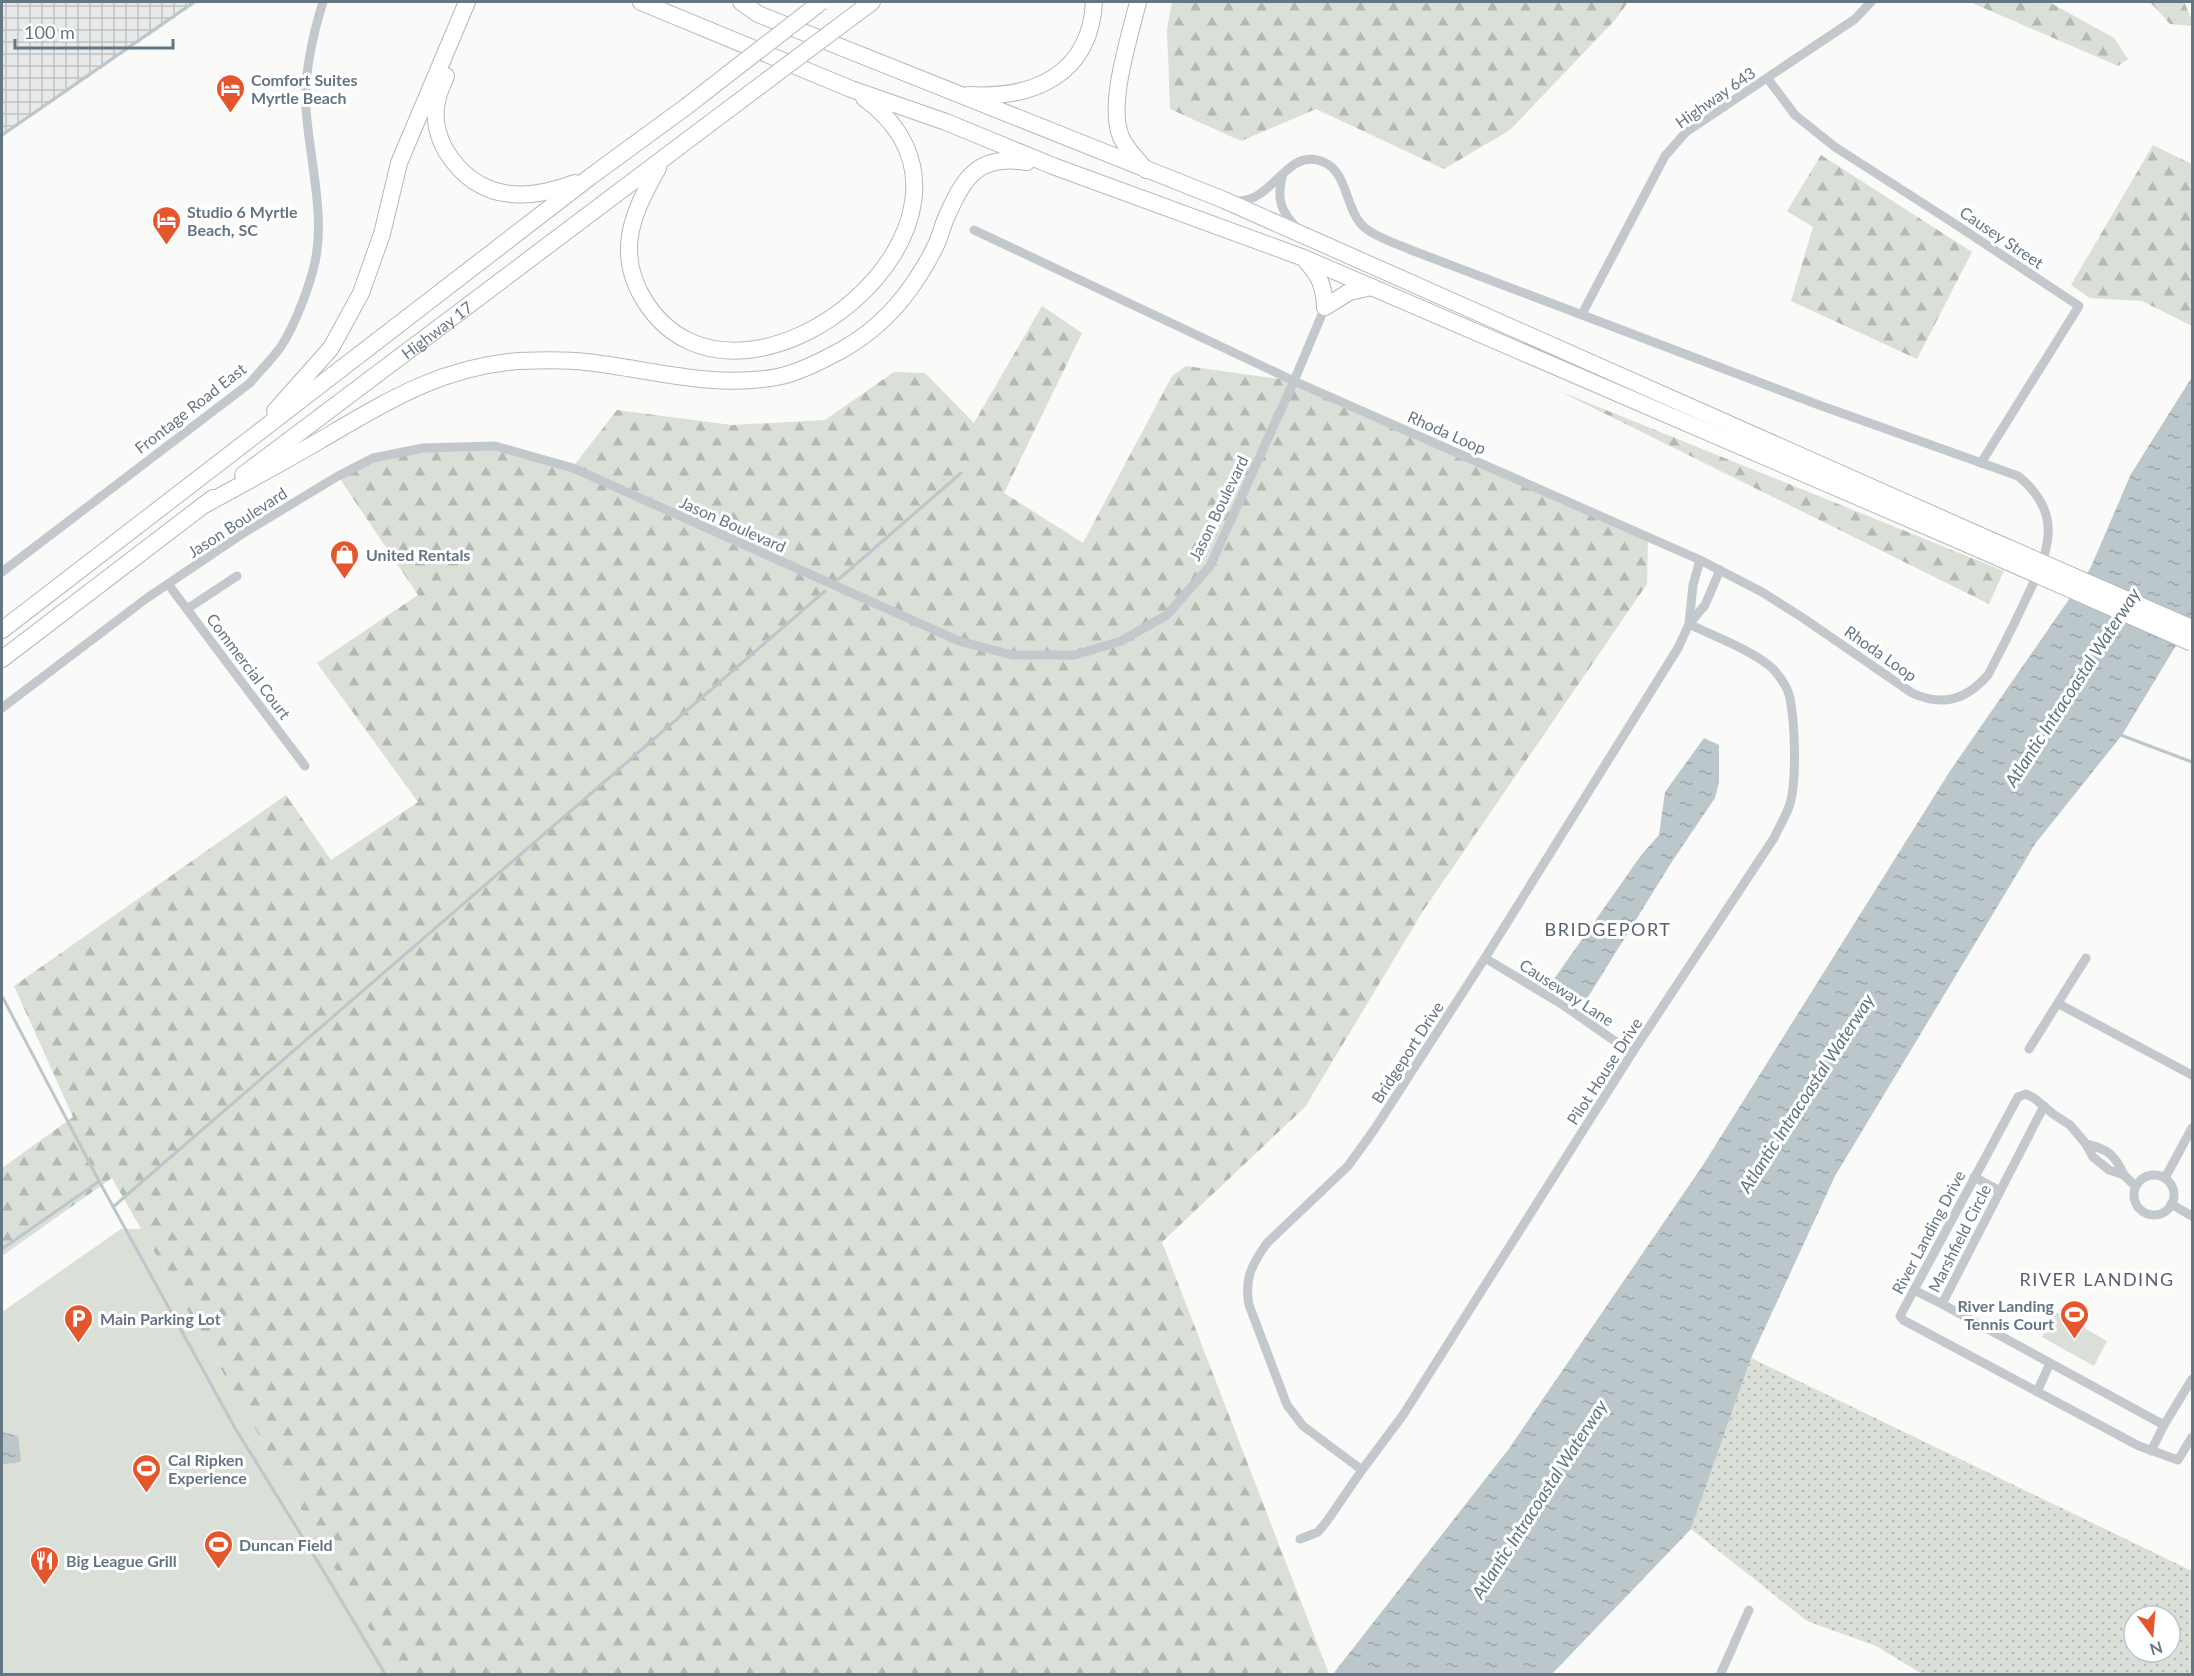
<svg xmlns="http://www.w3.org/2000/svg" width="2194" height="1676" font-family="Lato,sans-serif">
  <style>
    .industrial { fill: url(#industrial-grid) }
    .green { fill: url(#green-dots); fill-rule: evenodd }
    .forest { fill: url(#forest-firs) }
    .pitch { fill: #dadfd7 }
    .water { fill: url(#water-ripples) }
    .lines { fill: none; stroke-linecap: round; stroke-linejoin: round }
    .stream { stroke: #bbc7cb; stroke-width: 3 }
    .highway-casing { stroke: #b4b9bd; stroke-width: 18 }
    .street { stroke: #c3c8cc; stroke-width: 9 }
    .highway { stroke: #fff; stroke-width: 16 }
    .highway-bridge-casing { stroke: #b4b9bd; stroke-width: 18; stroke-linecap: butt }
    .highway-bridge { stroke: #fff; stroke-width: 16 }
    .labels { text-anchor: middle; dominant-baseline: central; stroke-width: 6; stroke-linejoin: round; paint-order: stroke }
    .poi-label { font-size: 16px; font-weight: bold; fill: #657683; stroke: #fff; text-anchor: start }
    .street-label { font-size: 16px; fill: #657683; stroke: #fff }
    .water-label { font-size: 18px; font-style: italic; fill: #60757c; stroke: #fff }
    .neighbourhood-label { font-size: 18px; letter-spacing: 1.5px; fill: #57646e; stroke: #fff }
  </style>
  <defs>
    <pattern id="industrial-grid" width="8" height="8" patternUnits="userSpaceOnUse" patternTransform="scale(1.5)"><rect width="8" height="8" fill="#e8e9e9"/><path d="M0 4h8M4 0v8" fill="none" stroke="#c0c1c2"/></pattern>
    <pattern id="green-dots" width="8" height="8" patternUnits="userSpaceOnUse" patternTransform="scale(1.5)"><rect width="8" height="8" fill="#dadfd7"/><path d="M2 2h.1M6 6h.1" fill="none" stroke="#b4b9b4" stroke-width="1.8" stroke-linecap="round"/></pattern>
    <pattern id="forest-firs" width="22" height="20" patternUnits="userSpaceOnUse" patternTransform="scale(1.5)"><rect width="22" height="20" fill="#dadfd7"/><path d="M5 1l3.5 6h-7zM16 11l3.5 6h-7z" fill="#b4b9b4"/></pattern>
    <pattern id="water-ripples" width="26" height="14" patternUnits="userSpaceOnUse" patternTransform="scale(1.5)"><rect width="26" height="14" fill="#bbc7cb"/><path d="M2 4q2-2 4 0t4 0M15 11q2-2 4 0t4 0" fill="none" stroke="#9ca6aa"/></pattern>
  </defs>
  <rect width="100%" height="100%" fill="#fafaf8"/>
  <path class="industrial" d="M2,2H198L2,137Z"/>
  <path class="green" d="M1751,1358L2192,1571V1674H1922L1876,1646L1807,1621L1691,1529ZM2134,1616H2170V1652H2134Z"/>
  <g class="forest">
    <path d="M1172,2H1628L1615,20L1510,130L1444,169L1316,109L1241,141L1170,109L1167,29Z"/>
    <path d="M1970,2H2049L2114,38L2128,59L2118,66Z"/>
    <path d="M2150,2H2184L2192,20V26L2170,24Z"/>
    <path d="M2153,145L2192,164V326L2142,301L2090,298L2071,285Z"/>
    <path d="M1821,155L1972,252L1917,359L1791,301L1813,227L1787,211Z"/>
    <path d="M1042,306L1082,333L1004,493L1083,543L1172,376L1186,366L1294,381L1648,537L1647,584L1423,911L1305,1107L1162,1242L1329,1674H395L112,1178L2,1256V1168L73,1117L14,986L286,795L331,860L418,802L317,663L418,595L338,476L373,458L423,448L495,446L572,468L617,410L732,425L825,420L894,372L925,373L974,423Z"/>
    <path d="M1559,391L2004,571L1989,604Z"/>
  </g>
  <g class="pitch">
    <path d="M121,1229H141L395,1674H2V1312Z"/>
    <path d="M2056,1312L2107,1341L2094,1366L2042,1337Z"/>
  </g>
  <g class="water">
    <path d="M2192,377V619L2122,735L2035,844L1835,1176L1751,1358L1691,1529L1552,1674H1333L1508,1450L1703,1165L1950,771L2090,569L2131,474Z"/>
    <path d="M1704,738L1719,745V782L1715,798L1673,860L1585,1002L1554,979L1642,854L1659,835L1665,792Z"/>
    <path d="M2,1432L18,1436L21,1461L16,1463L2,1464Z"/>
  </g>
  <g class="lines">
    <g class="stream">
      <path d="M2,135L194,2"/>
      <path d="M839,579L961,473"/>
      <path d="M2118,734L2192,762"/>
      <path d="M3,998L99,1181L235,1428L329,1580L385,1674"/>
      <path d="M113,1207L825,591"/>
      <path d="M2,1249L98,1182"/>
    </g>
    <defs>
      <g id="highway">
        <path d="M641,2L851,89L946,122L1053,166L1304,258L1981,550"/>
        <path d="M741,2L758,14L1224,200L1988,539"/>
        <path d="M1138,2C1130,36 1107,104 1121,137C1126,149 1138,160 1146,170"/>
        <path d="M857,13L872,2"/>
        <path d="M446,76C443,84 438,93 437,102C433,118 438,137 446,151C477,201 525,202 575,183"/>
        <path d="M968,95C1035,99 1090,74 1094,2"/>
        <path d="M658,168C632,214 614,254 646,303C743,451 1029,218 864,98"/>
        <path d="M1306,261C1320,276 1324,287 1325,307"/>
        <path d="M1325,307L1349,292L1372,287"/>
        <path d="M275,411L331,348L361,293L382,234L399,163L467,2"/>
        <path id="s1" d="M243,475L717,118"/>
        <path d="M204,505C243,484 281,463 319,441C384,403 440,367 518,361C540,360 564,359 586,362C650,369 713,389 777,377C798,373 821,361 840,351C869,335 895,311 914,283C922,271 930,258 936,245C940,237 942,227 946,218C964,177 978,154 1027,162"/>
        <path d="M2,630L590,177L687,106"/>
        <path d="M2,659L213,498"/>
      </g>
    </defs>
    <use href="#highway" class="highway-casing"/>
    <g class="street">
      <path d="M1768,79L1795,115L1835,147L1952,222L2079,306L1981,463"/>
      <path d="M1283,174C1276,198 1280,211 1298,229"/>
      <path d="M974,230L1294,381L1700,560L1762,592L1803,618L1912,693C1943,707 1966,700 1988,675C2000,652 2012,629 2023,605C2046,557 2068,516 2018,476L1819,405L1411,250C1397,244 1378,238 1365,228C1344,210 1349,170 1321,161C1284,149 1274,204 1234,201"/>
      <path d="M1582,314L1665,156L1686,132L1855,19L1871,2"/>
      <path d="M2,572L250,383C260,371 271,360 280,348C295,326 314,277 317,250C323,209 309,152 306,109C304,72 312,37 323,2"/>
      <path d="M168,584L305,766"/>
      <path d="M187,609L237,576"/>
      <path d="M1689,624L1693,585L1700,560"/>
      <path d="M2,708L147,598L242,534L338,476L373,458L423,448L495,446L573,468L959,641L1012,655H1075L1121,641L1167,615L1210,566L1294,381L1325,307"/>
      <path d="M1485,958L1563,1005L1632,1053"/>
      <path d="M2059,1004L2192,1075"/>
      <path d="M2029,1049L2086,958"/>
      <path d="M2044,1106L1942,1304L2164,1425L2192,1379"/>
      <path d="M2086,1144C2108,1149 2115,1155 2124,1175"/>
      <circle cx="2154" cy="1195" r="20"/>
      <path d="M1974,1177L2000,1191"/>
      <path d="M2165,1178L2192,1128"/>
      <path d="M2135,1186L2124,1175L2109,1170L2093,1157L2086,1144L2070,1125L2053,1114L2034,1098L2026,1094L2018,1097L1900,1316L1903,1320L2139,1446L2178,1460L2192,1437"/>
      <path d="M2171,1204L2192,1216"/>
      <path d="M1914,1290L1942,1304"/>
      <path d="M2037,1392L2050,1363"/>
      <path d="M2151,1451L2164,1425"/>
      <path d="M1362,1470L1303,1426L1287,1405L1249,1305C1244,1279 1252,1264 1267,1243L1348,1166L1374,1130L1485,958L1678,648L1689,624L1705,605L1720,570"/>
      <path d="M1300,1539L1318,1532L1327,1521L1362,1470L1403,1415L1632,1053L1774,838C1779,827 1786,816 1790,804C1797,779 1795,725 1790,698C1788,688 1781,678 1774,670C1757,652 1713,636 1689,624"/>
      <path d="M1721,1673L1749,1610"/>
    </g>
    <use href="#highway" class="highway"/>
    <defs>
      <g id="highway-bridge">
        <path d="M687,106L821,2"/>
        <path d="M717,118L857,13"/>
        <path d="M1988,539L2192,628"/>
        <path d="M1981,550L2192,643"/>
      </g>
    </defs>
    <use href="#highway-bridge" class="highway-bridge-casing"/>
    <use href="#highway-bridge" class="highway-bridge"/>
  </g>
  <defs>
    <symbol id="hotel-pin" viewBox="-11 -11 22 30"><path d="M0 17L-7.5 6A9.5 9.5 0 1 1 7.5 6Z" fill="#e4572e" stroke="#fff"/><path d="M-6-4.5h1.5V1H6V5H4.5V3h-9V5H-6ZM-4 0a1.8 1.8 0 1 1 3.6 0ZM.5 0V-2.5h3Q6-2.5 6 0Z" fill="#fff"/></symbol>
    <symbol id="shop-pin" viewBox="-11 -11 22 30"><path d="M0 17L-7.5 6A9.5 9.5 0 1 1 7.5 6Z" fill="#e4572e" stroke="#fff"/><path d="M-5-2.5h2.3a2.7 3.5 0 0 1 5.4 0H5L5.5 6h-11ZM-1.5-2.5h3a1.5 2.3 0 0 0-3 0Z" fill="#fff"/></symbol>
    <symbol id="stadium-pin" viewBox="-11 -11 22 30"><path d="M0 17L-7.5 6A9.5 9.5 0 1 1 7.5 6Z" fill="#e4572e" stroke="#fff"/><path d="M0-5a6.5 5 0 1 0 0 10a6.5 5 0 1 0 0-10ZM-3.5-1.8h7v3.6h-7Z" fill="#fff"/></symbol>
    <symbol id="parking-pin" viewBox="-11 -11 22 30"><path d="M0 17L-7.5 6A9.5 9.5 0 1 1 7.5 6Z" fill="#e4572e" stroke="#fff"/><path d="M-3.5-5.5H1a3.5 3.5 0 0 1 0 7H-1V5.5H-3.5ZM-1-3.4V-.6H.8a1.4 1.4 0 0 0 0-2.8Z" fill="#fff"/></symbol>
    <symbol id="restaurant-pin" viewBox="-11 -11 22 30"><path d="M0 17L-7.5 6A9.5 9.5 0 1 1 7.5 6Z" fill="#e4572e" stroke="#fff"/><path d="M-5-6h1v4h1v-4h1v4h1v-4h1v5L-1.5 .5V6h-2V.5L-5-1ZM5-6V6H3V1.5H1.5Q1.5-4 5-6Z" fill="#fff"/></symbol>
  </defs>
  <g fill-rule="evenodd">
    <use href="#hotel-pin" x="214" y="72" width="33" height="45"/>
    <use href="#hotel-pin" x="150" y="204" width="33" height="45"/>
    <use href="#shop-pin" x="328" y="538" width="33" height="45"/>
    <use href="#stadium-pin" x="2058" y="1298" width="33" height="45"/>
    <use href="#parking-pin" x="62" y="1302" width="33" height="45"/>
    <use href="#stadium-pin" x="130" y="1452" width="33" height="45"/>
    <use href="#stadium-pin" x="202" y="1528" width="33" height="45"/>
    <use href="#restaurant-pin" x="28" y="1544" width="33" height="45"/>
  </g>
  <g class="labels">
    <g class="poi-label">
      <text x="251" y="79">Comfort Suites<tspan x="251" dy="18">Myrtle Beach</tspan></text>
      <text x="187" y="211">Studio 6 Myrtle<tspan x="187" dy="18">Beach, SC</tspan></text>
      <text x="366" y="554">United Rentals</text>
      <text x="2054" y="1305" text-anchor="end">River Landing<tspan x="2054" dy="18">Tennis Court</tspan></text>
      <text x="100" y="1318">Main Parking Lot</text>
      <text x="168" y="1459">Cal Ripken<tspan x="168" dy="18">Experience</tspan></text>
      <text x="239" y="1544">Duncan Field</text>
      <text x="66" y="1560">Big League Grill</text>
    </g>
    <g class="street-label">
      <text transform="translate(1715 97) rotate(-35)">Highway 643</text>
      <text transform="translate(2002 237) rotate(34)">Causey Street</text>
      <text stroke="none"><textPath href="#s1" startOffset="242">Highway 17</textPath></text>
      <text transform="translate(190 408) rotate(-38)">Frontage Road East</text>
      <text transform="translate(1447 432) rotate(24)">Rhoda Loop</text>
      <text transform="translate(1218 508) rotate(-64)">Jason Boulevard</text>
      <text transform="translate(237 522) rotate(-33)">Jason Boulevard</text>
      <text transform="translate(733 524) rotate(24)">Jason Boulevard</text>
      <text transform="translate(1881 653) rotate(35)">Rhoda Loop</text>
      <text transform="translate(249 666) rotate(53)">Commercial Court</text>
      <text transform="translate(1567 992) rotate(33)">Causeway Lane</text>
      <text transform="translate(1407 1052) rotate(-57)">Bridgeport Drive</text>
      <text transform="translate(1604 1071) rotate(-57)">Pilot House Drive</text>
      <text transform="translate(1928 1232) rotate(-62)">River Landing Drive</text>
      <text transform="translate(1959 1238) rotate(-63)">Marshfield Circle</text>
    </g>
    <g class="water-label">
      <text transform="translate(2072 687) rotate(-57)">Atlantic Intracoastal Waterway</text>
      <text transform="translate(1806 1093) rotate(-57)">Atlantic Intracoastal Waterway</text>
      <text transform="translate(1539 1499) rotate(-57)">Atlantic Intracoastal Waterway</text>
    </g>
    <g class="neighbourhood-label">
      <text x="1608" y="929">BRIDGEPORT</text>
      <text x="2097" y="1279">RIVER LANDING</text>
    </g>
  </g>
  <rect width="2194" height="1676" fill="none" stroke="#657683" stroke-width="6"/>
  <g transform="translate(2152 1634) rotate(164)"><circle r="28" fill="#ffffff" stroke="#c1c8cd" stroke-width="1.5"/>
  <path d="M0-4.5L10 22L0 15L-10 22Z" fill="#e4572e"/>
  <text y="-9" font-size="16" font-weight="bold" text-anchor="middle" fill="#657683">N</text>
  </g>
  <path d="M15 39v9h158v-9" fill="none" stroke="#657683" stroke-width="3"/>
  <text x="24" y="39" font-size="18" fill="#657683" stroke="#ffffff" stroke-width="4.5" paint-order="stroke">100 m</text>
</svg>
